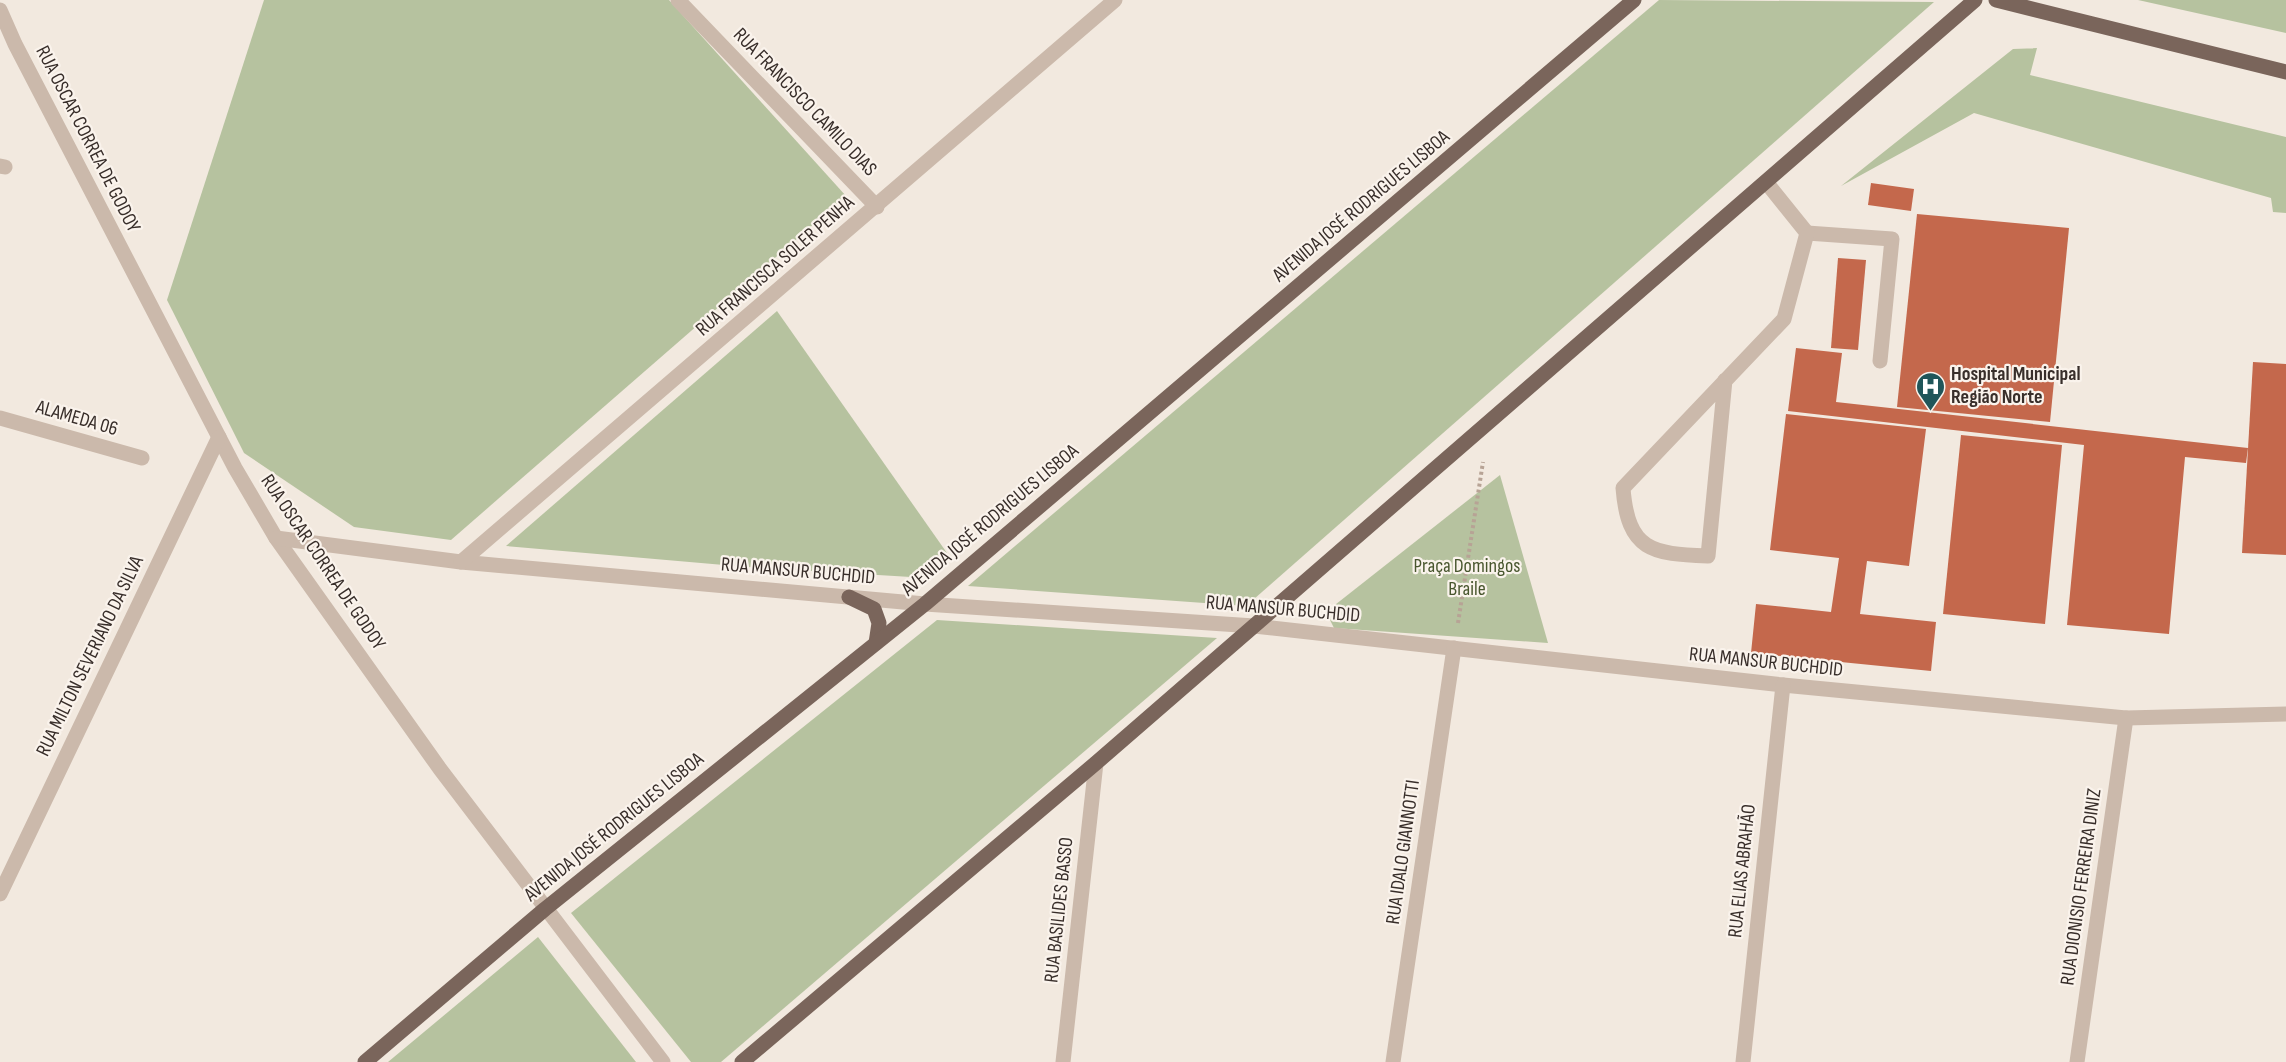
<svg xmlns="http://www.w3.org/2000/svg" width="2286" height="1062" font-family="'Sofia Sans Condensed',sans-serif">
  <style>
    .green { fill: #b6c29f }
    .building { fill: #c4684c }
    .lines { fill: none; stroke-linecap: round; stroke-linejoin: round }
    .path { stroke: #b7a395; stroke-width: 4; stroke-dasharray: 3 3; stroke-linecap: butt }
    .minor { stroke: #cbb9ab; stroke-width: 15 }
    .major { stroke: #7a655b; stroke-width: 15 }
    .labels { text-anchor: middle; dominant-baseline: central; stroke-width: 4.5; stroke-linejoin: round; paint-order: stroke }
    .street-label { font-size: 20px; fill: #382e2a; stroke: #faf3ec }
    .poi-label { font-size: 20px; font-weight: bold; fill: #382e2a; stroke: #faf3ec; text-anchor: start }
    .park-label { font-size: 20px; fill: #48562e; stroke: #faf3ec }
  </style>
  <rect width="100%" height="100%" fill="#f2e9df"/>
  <g class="green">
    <path d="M264,0H669L846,196L451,540L354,527L244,453L167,300Z"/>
    <path d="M1659,0L1934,2L1246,606L968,586Z"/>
    <path d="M2138,0H2286V33Z"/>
    <path d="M2037,48L2030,75L2286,137V213L2273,212L2271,198L1974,113L1841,186L2013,49Z"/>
    <path d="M777,311L947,553L911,577L747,567L506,546Z"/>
    <path d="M1500,475L1548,643L1334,628L1326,612Z"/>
    <path d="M937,620L1217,638L721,1062H691L571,913Z"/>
    <path d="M538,937L636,1062H388Z"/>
  </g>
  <g class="building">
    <path d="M1871,183L1914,189L1911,211L1868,205Z"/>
    <path d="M1917,214L2069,228L2050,422L1897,407Z"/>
    <path d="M1838,258L1866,260L1858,350L1831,348Z"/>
    <path d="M1796,348L1842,353L1836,402L2248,448L2246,463L2185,457L2169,634L2067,625L2084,445L1788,411Z"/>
    <path d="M2253,362L2286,364V555L2242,553Z"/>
    <path d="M1786,414L1926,429L1909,566L1867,561L1860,614L1936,622L1931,671L1751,653L1756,604L1831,612L1839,558L1770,550Z"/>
    <path d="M1961,435L2062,445L2045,624L1943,614Z"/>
  </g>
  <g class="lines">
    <path class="path" d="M1458,623L1483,462"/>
    <g class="minor">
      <path d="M678,0L877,207"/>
      <path d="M0,10L15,44L235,468L276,538L440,769L663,1062"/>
      <path d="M0,166L5,167"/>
      <path d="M1807,233L1892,239L1880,361"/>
      <path d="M1725,380L1708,556C1652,554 1628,551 1623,488L1784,319L1807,233L1766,182"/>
      <path d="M0,418L142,458"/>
      <path d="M276,538L461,562L925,604L1254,626L1783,685L2126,718L2286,714"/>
      <path d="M461,562L1115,0"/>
      <path d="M0,894L219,437"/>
      <path d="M1063,1062L1096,763"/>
      <path d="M1393,1062L1454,648"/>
      <path d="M1743,1062L1783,685"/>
      <path d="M2077,1062L2126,718"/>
    </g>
    <g class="major">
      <path d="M1996,0L2286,72"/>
      <path d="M849,597L874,609L879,623L876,643"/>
      <path d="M365,1062L545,909L925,604L1634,0"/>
      <path d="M742,1062L1096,763L1975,0"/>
    </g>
  </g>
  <defs>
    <symbol id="hospital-pin" viewBox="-11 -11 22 30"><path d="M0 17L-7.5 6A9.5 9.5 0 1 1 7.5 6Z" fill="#20565a" stroke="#faf3ec"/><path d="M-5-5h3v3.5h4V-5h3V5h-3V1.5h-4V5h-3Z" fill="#fff"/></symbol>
  </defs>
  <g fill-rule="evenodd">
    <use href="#hospital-pin" x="1914" y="370" width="33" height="45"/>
  </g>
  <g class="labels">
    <g class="street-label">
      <text transform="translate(805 102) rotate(46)">RUA FRANCISCO CAMILO DIAS</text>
      <text transform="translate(88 139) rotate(63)">RUA OSCAR CORREA DE GODOY</text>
      <text transform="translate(1361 206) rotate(-40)">AVENIDA JOSÉ RODRIGUES LISBOA</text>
      <text transform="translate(775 266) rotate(-41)">RUA FRANCISCA SOLER PENHA</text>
      <text transform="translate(77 418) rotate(16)">ALAMEDA 06</text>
      <text transform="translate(990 520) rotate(-40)">AVENIDA JOSÉ RODRIGUES LISBOA</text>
      <text transform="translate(323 562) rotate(56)">RUA OSCAR CORREA DE GODOY</text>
      <text transform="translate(798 571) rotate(5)">RUA MANSUR BUCHDID</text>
      <text transform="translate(1283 609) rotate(5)">RUA MANSUR BUCHDID</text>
      <text transform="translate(90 656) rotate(-64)">RUA MILTON SEVERIANO DA SILVA</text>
      <text transform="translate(1766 662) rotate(6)">RUA MANSUR BUCHDID</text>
      <text transform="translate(614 827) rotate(-39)">AVENIDA JOSÉ RODRIGUES LISBOA</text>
      <text transform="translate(1403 852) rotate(-82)">RUA IDALO GIANNOTTI</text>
      <text transform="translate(1742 871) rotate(-84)">RUA ELIAS ABRAHÃO</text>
      <text transform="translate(2081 887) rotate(-82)">RUA DIONISIO FERREIRA DINIZ</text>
      <text transform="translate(1059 910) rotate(-84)">RUA BASILIDES BASSO</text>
    </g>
    <g class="poi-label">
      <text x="1951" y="374">Hospital Municipal<tspan x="1951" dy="23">Região Norte</tspan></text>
    </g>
    <g class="park-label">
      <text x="1467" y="566">Praça Domingos<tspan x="1467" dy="23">Braile</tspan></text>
    </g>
  </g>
</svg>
